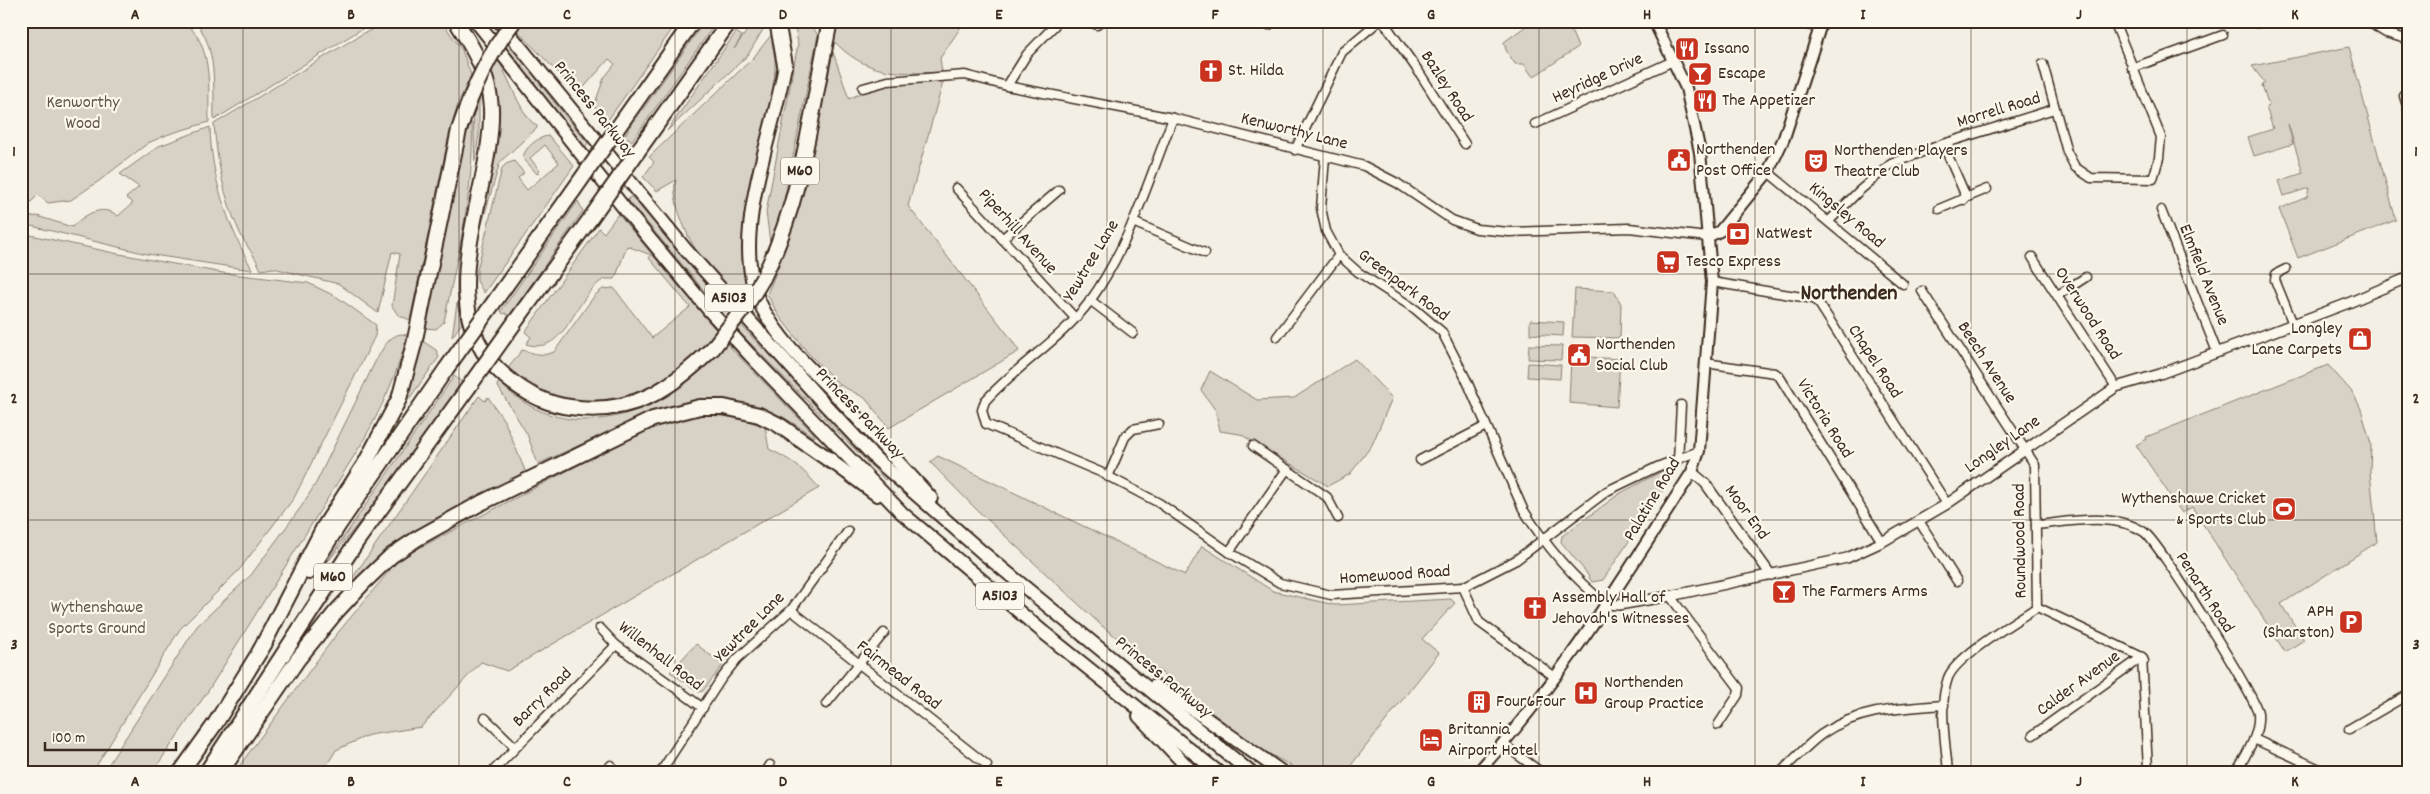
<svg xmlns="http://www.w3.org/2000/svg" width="2430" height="794" font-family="Dekko,sans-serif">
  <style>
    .green { fill: #d8d1c6; stroke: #8a7e72 }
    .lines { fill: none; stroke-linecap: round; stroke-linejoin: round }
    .minor-casing { stroke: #3b2a1e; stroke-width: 11 }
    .tertiary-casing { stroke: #3b2a1e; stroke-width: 12 }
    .secondary-casing { stroke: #3b2a1e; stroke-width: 14 }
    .trunk-casing { stroke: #3b2a1e; stroke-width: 16 }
    .motorway-casing { stroke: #3b2a1e; stroke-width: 18 }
    .minor { stroke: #fbf7ec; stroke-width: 8 }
    .tertiary { stroke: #fbf7ec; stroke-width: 9 }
    .secondary { stroke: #fbf7ec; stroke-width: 10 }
    .trunk { stroke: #fbf7ec; stroke-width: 12 }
    .motorway { stroke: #fbf7ec; stroke-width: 14 }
    .motorway-bridge-casing { stroke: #3b2a1e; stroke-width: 18; stroke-linecap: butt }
    .motorway-bridge { stroke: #fbf7ec; stroke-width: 14 }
    .grid { fill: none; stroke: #3b2a1e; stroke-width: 1; stroke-opacity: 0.55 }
    .labels { text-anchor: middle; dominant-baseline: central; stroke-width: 4.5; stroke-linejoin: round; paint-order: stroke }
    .shield { fill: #fbf7ec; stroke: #75685c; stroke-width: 1 }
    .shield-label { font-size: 16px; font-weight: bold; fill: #3b2a1e }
    .poi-label { font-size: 18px; fill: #3b2a1e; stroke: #fbf7ec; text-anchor: start }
    .street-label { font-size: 18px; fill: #3b2a1e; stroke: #fbf7ec }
    .park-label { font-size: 18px; fill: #625448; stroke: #fbf7ec }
    .district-label { font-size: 22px; font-weight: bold; fill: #3b2a1e; stroke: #fbf7ec }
    .neatline { fill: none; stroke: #3b2a1e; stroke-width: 2 }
    .grid-label { font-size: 16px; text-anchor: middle; font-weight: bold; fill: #3b2a1e }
  </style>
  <rect width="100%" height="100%" fill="#f3efe4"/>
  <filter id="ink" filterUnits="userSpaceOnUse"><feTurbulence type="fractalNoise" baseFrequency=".02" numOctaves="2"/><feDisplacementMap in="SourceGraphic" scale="10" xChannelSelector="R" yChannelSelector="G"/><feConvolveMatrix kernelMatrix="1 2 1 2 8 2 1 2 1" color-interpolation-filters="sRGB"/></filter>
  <g filter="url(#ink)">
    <g class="green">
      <path d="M21,21H183C214,44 208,87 209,122L169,134L148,143L99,181L71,200L48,203L38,195L29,204L21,207Z"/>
      <path d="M195,21H378L360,30L214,120C213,85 218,49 195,21Z"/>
      <path d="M391,21L442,22L462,50L471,75L458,104L449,135L410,320L398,315L392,306L400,254L392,252L378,313L339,284L273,268L261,270C256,257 246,246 240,233C224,199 217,161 214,124L362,34Z"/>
      <path d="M524,21H678L608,120L594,106L604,78L615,64L609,59L578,94L517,30Z"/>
      <path d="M705,21H717L632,141L628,138L625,143L622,139Z"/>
      <path d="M754,21H768L748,55L667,131L736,32L742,36L734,49Z"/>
      <path d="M794,21H808L818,35L781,215L770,242L766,212L798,44Z"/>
      <path d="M838,21H965L940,58L942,72C898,74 865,75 833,40Z"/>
      <path d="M1533,21H1546L1549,26L1556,21H1567L1578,47L1533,77L1524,64H1515L1506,50L1504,42Z"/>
      <path d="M772,34C775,39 774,49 775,56C778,129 724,217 749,286L739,302C726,285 707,268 696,250C686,235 670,196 676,180L657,191L643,177L654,162L649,157L753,58Z"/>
      <path d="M508,41L554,102L588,143L585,147L505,46Z"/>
      <path d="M2349,47L2396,220L2298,258L2279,209L2307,197L2309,188L2284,196L2279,181L2303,173L2288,124L2293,144L2254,156L2248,137L2273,129L2266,107L2269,106L2262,85L2265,83L2252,66Z"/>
      <path d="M833,52L849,99L883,82L944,79L908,206L1009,336L1019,351L889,428L865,398L840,385L808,353L779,316L767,294C801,217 816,134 833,52Z"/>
      <path d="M497,59C510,77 520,116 537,126V128L500,162L474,251L488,75Z"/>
      <path d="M479,94V135L475,161L473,110Z"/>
      <path d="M472,123C475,189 457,258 444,322L436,329L426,328L461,149L467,124Z"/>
      <path d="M210,127C211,178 228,225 252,269L251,270L147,254L27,225L30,217L37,216L72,227C84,215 102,203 118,216L133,203L126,198L139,187L120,174L159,146Z"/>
      <path d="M549,136L574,166L484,293L477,281V270L502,168L506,164L514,161L524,173L518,178L527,190L559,163L545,145L530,158L540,171L537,174L523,158C524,148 539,136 549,136Z"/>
      <path d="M631,196L731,313L727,318L628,200Z"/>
      <path d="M578,201L583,211L509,316L505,313L503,314L501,311Z"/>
      <path d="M618,214L718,332C669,386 620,419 546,396C532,392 518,379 506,371L522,350C533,353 543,357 554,352L595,295L603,289L614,288L652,338L690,307L649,258L651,255L627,246L615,279H605C574,294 568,357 526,344L531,337L525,332L599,228L604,233Z"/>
      <path d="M21,233L114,253L223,273L308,283L337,297L376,325L375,336L294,498L239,570L180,629L92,773H21Z"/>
      <path d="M1575,289L1614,291L1621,304L1620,338L1572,337Z"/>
      <path d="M457,303L462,323L452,337Z"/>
      <path d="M1530,320L1564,322L1563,336L1530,334Z"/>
      <path d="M741,325L763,349L765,347L887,476L885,480L737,330Z"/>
      <path d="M401,334L407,335C398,374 381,409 362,443L208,691L152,773H103L197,626L251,575L301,507L316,483L376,360C383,349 388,336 401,334Z"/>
      <path d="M421,340L436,350L439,357L402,409L414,373Z"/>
      <path d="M727,344L814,434L815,437H813C762,397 713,390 653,412L538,464L527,434L497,385L499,382C572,456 670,410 727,344Z"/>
      <path d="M1529,345L1562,346L1561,360L1528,359Z"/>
      <path d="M1571,356L1620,359L1617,407L1569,403Z"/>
      <path d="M1355,359L1392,398L1372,445L1350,474L1328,486L1240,434L1220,431L1216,411L1201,390L1210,371L1257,400L1294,398Z"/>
      <path d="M1528,363L1561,365L1560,379L1527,377Z"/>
      <path d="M2328,365L2353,393L2361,409L2371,444L2370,472L2377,542L2281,604L2304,640L2285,652L2192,507L2182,513L2136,445L2147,439L2146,437Z"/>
      <path d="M454,376L462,382L390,484L322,569Z"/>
      <path d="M479,396L485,401L488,397L505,422L526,473L471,501L420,530L348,593L344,590Z"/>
      <path d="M697,415C722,415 741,417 765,427L769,449C790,459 804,469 819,488L507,671L481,662L421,727L369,735L336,750L322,773H234L336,635L400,558L665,420Z"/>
      <path d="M938,456L1185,575L1202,546L1273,591L1335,605L1451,599L1455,603L1422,639L1439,653L1345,773H1304L1252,744L1102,626L975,508L930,462Z"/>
      <path d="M1664,470L1671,472L1670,480L1603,580L1592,582L1585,571L1561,542L1562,536L1619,494Z"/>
      <path d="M696,644L723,665L703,691L699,692L670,672Z"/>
    </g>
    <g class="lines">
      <defs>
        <g id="minor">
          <path d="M1087,21L1097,25L1102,21"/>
          <path d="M1264,21L1269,25L1271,21"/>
          <path d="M1383,21L1419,72L1465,144"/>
          <path d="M1791,21L1820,28"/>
          <path d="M2367,21L2386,33L2409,40"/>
          <path d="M2257,23L2258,21"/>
          <path d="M2043,64L2067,152L2075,167L2091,178L2153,179L2159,158L2161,137L2114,21"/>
          <path d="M2132,68L2223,35"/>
          <path d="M2409,85L2404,96L2409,113"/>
          <path d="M1007,86L1027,54L1059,21"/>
          <path d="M863,88L888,81L965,75L1007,86L1173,118L1364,166L1397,183L1452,220L1477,229L1509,232L1629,228L1707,237"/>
          <path d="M1173,118C1149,179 1129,247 1090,301C1061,340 1017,365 985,401L982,410L986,424L1100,472L1159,503L1229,552L1280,583L1331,595L1463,587L1516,560L1607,491L1657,467L1699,451"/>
          <path d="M1535,124L1673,61"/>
          <path d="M1943,144L1964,192V200"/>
          <path d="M1295,150L1342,52L1379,21"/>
          <path d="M1325,157L1321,208L1326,231L1339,255L1358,272L1415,309L1442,332L1466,379L1523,509C1545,545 1573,578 1606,604"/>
          <path d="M1768,172L1903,284"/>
          <path d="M956,188L1075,318"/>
          <path d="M1939,209L1987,189"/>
          <path d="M2161,210L2217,352"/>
          <path d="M1829,221L1859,191L1891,164L1943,144L2054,109"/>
          <path d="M1133,222L1205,253"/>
          <path d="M1002,239L1059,190"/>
          <path d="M2032,257L2116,387"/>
          <path d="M2286,269L2276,274L2275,280L2293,324"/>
          <path d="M1712,282L1814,299L1820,305L1947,504"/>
          <path d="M1922,291L2035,465L2037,607L2142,657L2148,769L2156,773"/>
          <path d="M2058,295L2086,277"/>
          <path d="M1090,300L1133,333"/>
          <path d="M1277,337L1339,255"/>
          <path d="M1705,363L1775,373L1779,376L1882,542"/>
          <path d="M1253,446L1327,497L1338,518"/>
          <path d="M1420,460L1486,426"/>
          <path d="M1678,460L1681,405"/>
          <path d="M1108,477L1125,437L1133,429L1159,424"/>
          <path d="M1919,521L1957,581"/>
          <path d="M2036,525C2069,522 2115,512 2144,532C2158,541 2256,698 2258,713C2260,735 2246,754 2236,773"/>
          <path d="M1229,552L1287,469"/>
          <path d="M1463,587L1479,622L1555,677"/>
          <path d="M1670,596L1739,688L1738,695L1718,725"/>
          <path d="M791,610L987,765"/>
          <path d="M600,628L616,645L703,708"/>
          <path d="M826,704L884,633"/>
          <path d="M485,718L515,747"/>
          <path d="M2349,729L2409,694"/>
          <path d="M2033,735L2142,657L2144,661"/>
          <path d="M2254,739L2328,773"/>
          <path d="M1503,744L1542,773"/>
          <path d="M491,773L616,645"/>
          <path d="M605,773L611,765"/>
          <path d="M660,773L721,679L737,659L791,610L848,531"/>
          <path d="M765,773L770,765"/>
          <path d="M1780,773C1793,760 1807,745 1822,734C1858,709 1902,708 1944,705"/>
          <path d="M1948,773C1946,743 1938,706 1948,678C1956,656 2017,621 2037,607"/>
        </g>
        <g id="tertiary">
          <path d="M1692,472L1705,483L1771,575"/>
          <path d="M1606,604L1619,605L1670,596L1847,558L1882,542L1947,504L2116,387L2160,374L2346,304L2409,277"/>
        </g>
        <g id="secondary">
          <path d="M1707,237L1720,231L1768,172L1784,138L1822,21"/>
          <path d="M1477,773C1560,682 1625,576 1692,472L1699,451L1712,282L1700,152L1686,88L1654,21"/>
        </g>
        <g id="trunk">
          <path d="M476,21L624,208L708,309L750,355L902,513L1043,632L1219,773"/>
          <path d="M499,21L686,250L817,396L877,460L982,552L1251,773"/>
          <path d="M785,65C776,119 755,172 750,227C748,248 749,271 755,291C769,332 807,365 836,395C868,429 899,463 931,498"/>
          <path d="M831,461L877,495"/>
          <path d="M1155,686L1184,703L1283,773"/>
          <path d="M1139,716L1193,773"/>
        </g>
        <g id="motorway">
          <path d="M456,21C473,48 489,74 491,108C494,193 424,309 506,377C525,393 545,404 570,407C632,416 671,389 713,348"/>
          <path d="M777,21L785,65"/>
          <path d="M616,130L693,21"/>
          <path d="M640,148L730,21"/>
          <path d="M763,278C803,199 812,107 830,21"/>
          <path d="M497,298L573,191"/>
          <path d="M515,322L590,219"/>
          <path d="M309,572L338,526L446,369"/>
          <path d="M260,651L324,527L366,462L399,399L414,344L459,130"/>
          <path d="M180,773L215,724L265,643"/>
          <path d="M206,773L357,541L468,388"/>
          <path d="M220,773L298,659L336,612L363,583L391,556L418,538L481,503L653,419L700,407H724L759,415L779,425L831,461"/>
        </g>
      </defs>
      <use href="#minor" class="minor-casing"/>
      <use href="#tertiary" class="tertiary-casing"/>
      <use href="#secondary" class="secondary-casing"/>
      <use href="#trunk" class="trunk-casing"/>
      <use href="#motorway" class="motorway-casing"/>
      <use href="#minor" class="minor"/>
      <use href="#tertiary" class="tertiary"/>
      <use href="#secondary" class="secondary"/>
      <use href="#trunk" class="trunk"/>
      <use href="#motorway" class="motorway"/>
      <defs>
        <g id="motorway-bridge">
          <path d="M459,130C472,90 488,54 514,21"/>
          <path d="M573,191L616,130"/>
          <path d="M590,219L640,148"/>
          <path d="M713,348L749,301L763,278"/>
          <path d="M446,369L497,298"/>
          <path d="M468,388L515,322"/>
        </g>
      </defs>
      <use href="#motorway-bridge" class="motorway-bridge-casing"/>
      <use href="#motorway-bridge" class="motorway-bridge"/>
    </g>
  </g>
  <path class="grid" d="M243,21V773M459,21V773M675,21V773M891,21V773M1107,21V773M1323,21V773M1539,21V773M1755,21V773M1971,21V773M2187,21V773M21,274H2409M21,520H2409"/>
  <defs>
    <symbol id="restaurant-square" viewBox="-11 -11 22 22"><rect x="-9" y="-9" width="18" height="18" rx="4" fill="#c8321e" stroke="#fbf7ec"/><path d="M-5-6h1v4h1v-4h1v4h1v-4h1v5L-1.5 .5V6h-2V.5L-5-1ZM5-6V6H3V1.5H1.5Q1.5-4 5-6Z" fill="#fff"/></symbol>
    <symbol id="church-square" viewBox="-11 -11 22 22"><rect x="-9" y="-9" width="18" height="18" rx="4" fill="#c8321e" stroke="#fbf7ec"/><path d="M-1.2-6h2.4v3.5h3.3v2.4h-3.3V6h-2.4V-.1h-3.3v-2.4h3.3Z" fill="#fff"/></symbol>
    <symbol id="bar-square" viewBox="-11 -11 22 22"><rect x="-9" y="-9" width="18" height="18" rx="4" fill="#c8321e" stroke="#fbf7ec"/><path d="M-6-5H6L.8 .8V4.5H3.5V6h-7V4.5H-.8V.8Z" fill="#fff"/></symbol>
    <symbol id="civic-square" viewBox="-11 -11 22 22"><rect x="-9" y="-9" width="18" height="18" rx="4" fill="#c8321e" stroke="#fbf7ec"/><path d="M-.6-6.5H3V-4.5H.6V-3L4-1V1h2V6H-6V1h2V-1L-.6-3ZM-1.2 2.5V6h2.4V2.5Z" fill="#fff"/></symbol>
    <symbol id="theatre-square" viewBox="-11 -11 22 22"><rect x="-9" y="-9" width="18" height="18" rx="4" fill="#c8321e" stroke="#fbf7ec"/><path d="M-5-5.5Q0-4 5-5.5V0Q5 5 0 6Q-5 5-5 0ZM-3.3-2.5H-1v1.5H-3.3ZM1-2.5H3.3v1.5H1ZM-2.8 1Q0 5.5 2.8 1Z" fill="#fff"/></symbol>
    <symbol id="bank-square" viewBox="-11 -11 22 22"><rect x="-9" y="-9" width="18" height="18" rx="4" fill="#c8321e" stroke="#fbf7ec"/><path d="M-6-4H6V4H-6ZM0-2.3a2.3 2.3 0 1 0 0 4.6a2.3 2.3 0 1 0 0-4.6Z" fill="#fff"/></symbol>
    <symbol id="supermarket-square" viewBox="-11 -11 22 22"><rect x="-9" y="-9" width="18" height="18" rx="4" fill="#c8321e" stroke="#fbf7ec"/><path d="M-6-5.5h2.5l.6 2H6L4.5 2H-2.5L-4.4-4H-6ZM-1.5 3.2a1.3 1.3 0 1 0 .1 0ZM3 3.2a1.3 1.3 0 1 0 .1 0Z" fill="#fff"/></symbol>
    <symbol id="shop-square" viewBox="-11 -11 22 22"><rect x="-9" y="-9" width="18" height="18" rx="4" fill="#c8321e" stroke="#fbf7ec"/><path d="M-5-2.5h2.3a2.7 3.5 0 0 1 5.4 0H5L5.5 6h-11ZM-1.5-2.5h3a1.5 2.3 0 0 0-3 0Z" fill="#fff"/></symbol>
    <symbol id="stadium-square" viewBox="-11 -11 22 22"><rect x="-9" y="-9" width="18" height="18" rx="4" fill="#c8321e" stroke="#fbf7ec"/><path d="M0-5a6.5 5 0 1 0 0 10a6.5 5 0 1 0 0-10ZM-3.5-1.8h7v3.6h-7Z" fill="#fff"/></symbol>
    <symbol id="parking-square" viewBox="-11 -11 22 22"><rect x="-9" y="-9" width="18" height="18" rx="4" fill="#c8321e" stroke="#fbf7ec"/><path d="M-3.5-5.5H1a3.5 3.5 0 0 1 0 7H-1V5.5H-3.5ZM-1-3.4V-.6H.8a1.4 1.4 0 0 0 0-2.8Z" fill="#fff"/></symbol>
    <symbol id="hospital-square" viewBox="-11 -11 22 22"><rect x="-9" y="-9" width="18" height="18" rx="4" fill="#c8321e" stroke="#fbf7ec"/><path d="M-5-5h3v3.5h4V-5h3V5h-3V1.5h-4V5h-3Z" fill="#fff"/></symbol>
    <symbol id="building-square" viewBox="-11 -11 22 22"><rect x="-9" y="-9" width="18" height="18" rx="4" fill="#c8321e" stroke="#fbf7ec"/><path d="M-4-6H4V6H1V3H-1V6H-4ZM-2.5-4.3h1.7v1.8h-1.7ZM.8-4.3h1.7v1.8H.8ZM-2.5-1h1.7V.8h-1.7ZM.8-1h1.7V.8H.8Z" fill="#fff"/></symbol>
    <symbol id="hotel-square" viewBox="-11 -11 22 22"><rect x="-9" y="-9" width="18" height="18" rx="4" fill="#c8321e" stroke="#fbf7ec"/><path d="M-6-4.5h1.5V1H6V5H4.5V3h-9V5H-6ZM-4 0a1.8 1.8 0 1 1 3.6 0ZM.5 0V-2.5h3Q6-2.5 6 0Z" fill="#fff"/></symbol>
  </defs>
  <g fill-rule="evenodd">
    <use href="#restaurant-square" x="1673" y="35" width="28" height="28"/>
    <use href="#church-square" x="1197" y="57" width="28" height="28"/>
    <use href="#bar-square" x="1686" y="60" width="28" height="28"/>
    <use href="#restaurant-square" x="1691" y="87" width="28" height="28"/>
    <use href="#civic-square" x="1665" y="146" width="28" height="28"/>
    <use href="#theatre-square" x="1802" y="147" width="28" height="28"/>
    <use href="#bank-square" x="1724" y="220" width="28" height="28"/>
    <use href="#supermarket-square" x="1654" y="248" width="28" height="28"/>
    <use href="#shop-square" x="2346" y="325" width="28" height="28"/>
    <use href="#civic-square" x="1565" y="341" width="28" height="28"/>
    <use href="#stadium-square" x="2270" y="495" width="28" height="28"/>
    <use href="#bar-square" x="1770" y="578" width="28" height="28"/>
    <use href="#church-square" x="1521" y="594" width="28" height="28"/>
    <use href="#parking-square" x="2337" y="608" width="28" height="28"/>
    <use href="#hospital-square" x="1572" y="679" width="28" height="28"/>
    <use href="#building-square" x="1465" y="688" width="28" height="28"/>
    <use href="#hotel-square" x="1417" y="726" width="28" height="28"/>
  </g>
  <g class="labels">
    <g class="shield">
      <rect x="781" y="157.5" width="38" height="27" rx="4"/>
      <rect x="705" y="284.5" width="48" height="27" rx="4"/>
      <rect x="314" y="563.5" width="38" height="27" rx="4"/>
      <rect x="976" y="582.5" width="48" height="27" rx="4"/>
    </g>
    <g class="shield-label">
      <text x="800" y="171">M60</text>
      <text x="729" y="298">A5103</text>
      <text x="333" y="577">M60</text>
      <text x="1000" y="596">A5103</text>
    </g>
    <g class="poi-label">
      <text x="1704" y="49">Issano</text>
      <text x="1228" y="71">St. Hilda</text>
      <text x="1718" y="74">Escape</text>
      <text x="1722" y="101">The Appetizer</text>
      <text x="1696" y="150">Northenden<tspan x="1696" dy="21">Post Office</tspan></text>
      <text x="1834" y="151">Northenden Players<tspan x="1834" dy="21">Theatre Club</tspan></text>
      <text x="1756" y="234">NatWest</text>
      <text x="1686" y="262">Tesco Express</text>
      <text x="2342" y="329" text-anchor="end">Longley<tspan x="2342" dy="21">Lane Carpets</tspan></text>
      <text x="1596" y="345">Northenden<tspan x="1596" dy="21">Social Club</tspan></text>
      <text x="2266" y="499" text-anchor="end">Wythenshawe Cricket<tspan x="2266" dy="21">&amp; Sports Club</tspan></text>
      <text x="1802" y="592">The Farmers Arms</text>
      <text x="1552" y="598">Assembly Hall of<tspan x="1552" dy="21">Jehovah's Witnesses</tspan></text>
      <text x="2334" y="612" text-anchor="end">APH<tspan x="2334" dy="21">(Sharston)</tspan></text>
      <text x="1604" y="683">Northenden<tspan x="1604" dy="21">Group Practice</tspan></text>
      <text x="1496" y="702">Four6Four</text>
      <text x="1448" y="730">Britannia<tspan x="1448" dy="21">Airport Hotel</tspan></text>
    </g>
    <g class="street-label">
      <text transform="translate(1598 79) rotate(-25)">Heyridge Drive</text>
      <text transform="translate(1446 87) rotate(57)">Bazley Road</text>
      <text transform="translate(594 110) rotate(51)">Princess Parkway</text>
      <text transform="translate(1999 111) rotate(-17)">Morrell Road</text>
      <text transform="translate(1294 132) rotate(14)">Kenworthy Lane</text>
      <text transform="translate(1846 216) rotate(40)">Kingsley Road</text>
      <text transform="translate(1017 232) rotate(48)">Piperhill Avenue</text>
      <text transform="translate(1092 261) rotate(-59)">Yewtree Lane</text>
      <text transform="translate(2203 275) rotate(68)">Elmfield Avenue</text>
      <text transform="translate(1403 286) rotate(37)">Greenpark Road</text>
      <text transform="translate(2087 314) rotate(57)">Overwood Road</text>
      <text transform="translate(1874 362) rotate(57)">Chapel Road</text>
      <text transform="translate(1986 363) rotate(57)">Beech Avenue</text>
      <text transform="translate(859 414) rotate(46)">Princess Parkway</text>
      <text transform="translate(1824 419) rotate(58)">Victoria Road</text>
      <text transform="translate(2003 445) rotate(-35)">Longley Lane</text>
      <text transform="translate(1653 500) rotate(-59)">Palatine Road</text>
      <text transform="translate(1746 513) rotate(54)">Moor End</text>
      <text transform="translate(2021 541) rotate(-91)">Roundwood Road</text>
      <text transform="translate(1395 576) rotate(-4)">Homewood Road</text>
      <text transform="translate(2204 593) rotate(57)">Penarth Road</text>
      <text transform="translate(750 628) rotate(-45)">Yewtree Lane</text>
      <text transform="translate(660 657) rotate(38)">Willenhall Road</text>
      <text transform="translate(898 676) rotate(38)">Fairmead Road</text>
      <text transform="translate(1163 678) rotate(39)">Princess Parkway</text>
      <text transform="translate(2079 684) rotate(-36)">Calder Avenue</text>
      <text transform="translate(543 698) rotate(-45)">Barry Road</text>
    </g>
    <g class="park-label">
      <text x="83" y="103">Kenworthy<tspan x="83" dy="21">Wood</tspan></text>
      <text x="97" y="608">Wythenshawe<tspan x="97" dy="21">Sports Ground</tspan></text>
    </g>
    <g class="district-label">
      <text x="1849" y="294">Northenden</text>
    </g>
  </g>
  <rect width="2430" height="794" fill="none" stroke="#fbf7ec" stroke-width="55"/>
  <path d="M45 742v8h131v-8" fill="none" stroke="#3b2a1e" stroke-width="2.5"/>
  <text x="52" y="742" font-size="15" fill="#3b2a1e" stroke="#fbf7ec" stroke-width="4" paint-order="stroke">100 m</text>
  <rect x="28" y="28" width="2374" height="738" class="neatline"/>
  <g class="grid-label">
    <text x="135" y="19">A</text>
    <text x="351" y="19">B</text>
    <text x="567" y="19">C</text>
    <text x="783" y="19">D</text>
    <text x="999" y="19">E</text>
    <text x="1215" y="19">F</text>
    <text x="1431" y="19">G</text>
    <text x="1647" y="19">H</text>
    <text x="1863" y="19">I</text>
    <text x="2079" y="19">J</text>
    <text x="2295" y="19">K</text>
    <text x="14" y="156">1</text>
    <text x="2416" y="156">1</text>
    <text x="14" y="403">2</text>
    <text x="2416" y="403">2</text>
    <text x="14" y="649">3</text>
    <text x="2416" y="649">3</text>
    <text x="135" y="786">A</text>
    <text x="351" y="786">B</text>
    <text x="567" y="786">C</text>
    <text x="783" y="786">D</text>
    <text x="999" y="786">E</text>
    <text x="1215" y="786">F</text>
    <text x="1431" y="786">G</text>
    <text x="1647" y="786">H</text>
    <text x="1863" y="786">I</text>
    <text x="2079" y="786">J</text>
    <text x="2295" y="786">K</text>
  </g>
</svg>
